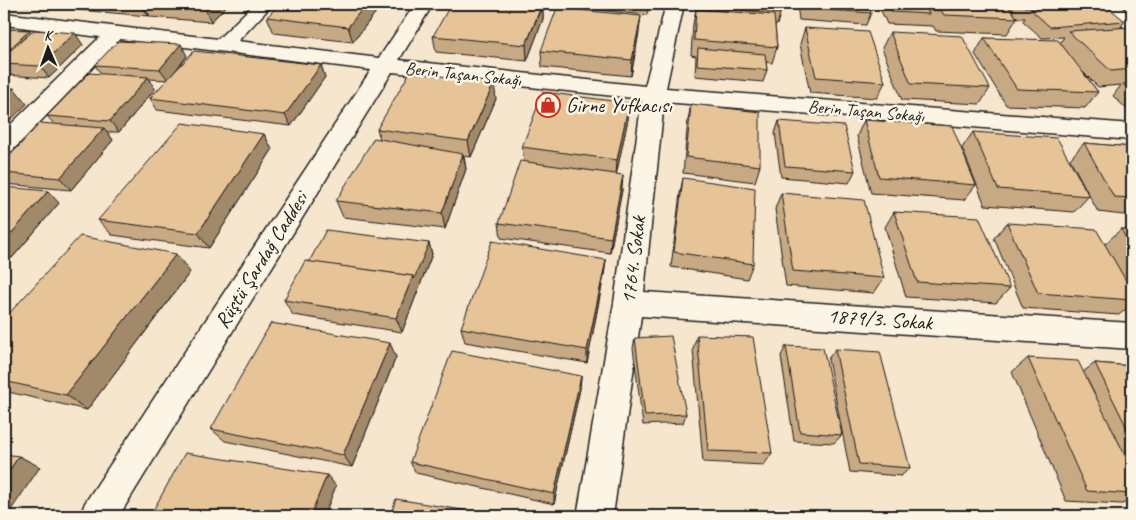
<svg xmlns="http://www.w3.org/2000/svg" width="1136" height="520" font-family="Caveat,sans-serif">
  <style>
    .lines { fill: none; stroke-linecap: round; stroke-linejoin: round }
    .minor-casing { stroke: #1c1c1c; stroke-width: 3 }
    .minor { fill: #fcf5e5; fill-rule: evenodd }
    .wall { fill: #c7a983; stroke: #1c1c1c }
    .shaded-wall { fill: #a2896a; stroke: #1c1c1c }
    .building { fill: #e7c498; stroke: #1c1c1c }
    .labels { text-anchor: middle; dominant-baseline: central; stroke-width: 5; stroke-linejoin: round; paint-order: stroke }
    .far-street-label { font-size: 18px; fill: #1c1c1c; stroke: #fcf5e5 }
    .poi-label { font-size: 21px; fill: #1c1c1c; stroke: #fcf5e5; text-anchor: start }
    .street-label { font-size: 21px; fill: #1c1c1c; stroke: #fcf5e5 }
  </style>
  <rect width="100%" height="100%" fill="#f6e6ce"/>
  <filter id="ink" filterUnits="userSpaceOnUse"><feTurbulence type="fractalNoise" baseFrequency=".02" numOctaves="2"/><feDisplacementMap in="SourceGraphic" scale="10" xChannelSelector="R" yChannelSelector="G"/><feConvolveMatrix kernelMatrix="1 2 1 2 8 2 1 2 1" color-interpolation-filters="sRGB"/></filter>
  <g filter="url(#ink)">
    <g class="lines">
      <defs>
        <g id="minor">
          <path d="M254,4H273L238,41L379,58L415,4H433L399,60L645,86L666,4H684L666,88L1132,124V140L664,102L644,292L1132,323V349L641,316L613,516H577L614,303L642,99L392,72L119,516H80L85,503L371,70L120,39L12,151L4,153V131L100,37L4,25V13L218,39Z"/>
          <path d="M1096,4H1117L1132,15V30L1125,28Z"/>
        </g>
      </defs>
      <use href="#minor" class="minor-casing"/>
      <use href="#minor" class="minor"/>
    </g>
    <g class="wall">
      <path d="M7,4H51L45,8Z"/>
      <path d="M74,4H228L211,22L150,17L149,14L148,16L78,10Z"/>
      <path d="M280,4H382L353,42L274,33L267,17Z"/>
      <path d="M543,4V19L527,61L436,52L433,36Z"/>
      <path d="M578,4H649L647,15L578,8Z"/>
      <path d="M702,4H780V14L777,25H775L777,47L772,63L766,62L767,70L763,82L695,76L696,56L691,55L693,24L696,9H701Z"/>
      <path d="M797,4H868L871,13L866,25L799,20Z"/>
      <path d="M878,4H1099L1125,21L1120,28L1132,27V114L1113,96L1121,85L1098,87L1083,72L1098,92L1085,108L1006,105L975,54L984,38L1060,43L1064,37L1042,38L1023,21L1025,18H1018L1016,16L1017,18L1007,34L936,31L933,26L887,24Z"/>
      <path d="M805,28L885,82L877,98L810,93L800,44Z"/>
      <path d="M4,29L30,30L31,32L83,45L49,78L6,75L5,74H4Z"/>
      <path d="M639,32L631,76L542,67L541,51Z"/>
      <path d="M890,32L990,88L980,104L902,100L882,48Z"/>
      <path d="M187,56L171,76L321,65L325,77L291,126L157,110L150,98L167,80L149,79L155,89L119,132H107L113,140L71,190L5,184L4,182V162L54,124L47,116L101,74L95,65Z"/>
      <path d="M496,99L471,157L464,156L466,169L445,229L343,217L336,201L380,139L377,129Z"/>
      <path d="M629,103L628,119L616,174L622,190L610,253L501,238L499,223L524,162L522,147Z"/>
      <path d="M691,104L760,166L755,182L683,173L688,120Z"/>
      <path d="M864,120L976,185L964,200L871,193L857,136Z"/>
      <path d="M779,121L855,171L849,183L781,177L775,133Z"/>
      <path d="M973,132L1089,196L1074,212L985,205L962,148Z"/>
      <path d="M264,134L272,150L209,248L112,235L98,220Z"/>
      <path d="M1084,143L1132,147V216L1098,212L1070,159Z"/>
      <path d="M683,178L753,264L747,279L671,267L680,193Z"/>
      <path d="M4,187L59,203L12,258H4Z"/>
      <path d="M781,193L884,278L874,293L786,286L775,209Z"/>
      <path d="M894,212L1010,288L996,303L906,297L885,227Z"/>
      <path d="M1007,223L1105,244L1121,229L1132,230V304L1119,315L1023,308L994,238Z"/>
      <path d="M429,243L432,254L402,332L293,315L284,300L309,262Z"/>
      <path d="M606,260L604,275L587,363L465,342L461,328Z"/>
      <path d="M190,272L87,410L4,391V319Z"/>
      <path d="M697,335L772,453L764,465L703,462L693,349Z"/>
      <path d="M635,338L686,414L683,423L643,425L633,348Z"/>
      <path d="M786,346L842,435L834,443L794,441L781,356Z"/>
      <path d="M835,349L910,468L901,476L850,472L828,359Z"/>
      <path d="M396,357L352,467L225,441L211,429Z"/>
      <path d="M1028,358L1083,372L1095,363L1132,366V500L1122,504L1066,501L1012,372Z"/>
      <path d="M581,376L580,389L554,504L416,473L410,462Z"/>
    </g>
    <g class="shaded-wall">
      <path d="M41,4H51L45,8Z"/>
      <path d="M141,4H143L149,14L148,16Z"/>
      <path d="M206,4H228L211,22L204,6Z"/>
      <path d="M366,4H382L353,42L348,27Z"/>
      <path d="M543,4V19L527,61L526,45Z"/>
      <path d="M641,16L639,32L631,76L632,60Z"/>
      <path d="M30,30L39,42L4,64V54Z"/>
      <path d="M75,33L83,45L49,78L40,66Z"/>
      <path d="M181,44L187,56L168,80L160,69Z"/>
      <path d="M321,65L325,77L291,126L285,115Z"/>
      <path d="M148,77L155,89L119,132L110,121Z"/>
      <path d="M494,83L496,99L471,157L468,141Z"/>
      <path d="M14,88L27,104L4,126V97Z"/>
      <path d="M629,103L628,119L616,176L617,160Z"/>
      <path d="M104,128L113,140L71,190L60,178Z"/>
      <path d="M264,134L272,150L209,248L198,233Z"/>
      <path d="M463,154L466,169L445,229L442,213Z"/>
      <path d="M623,175L622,190L610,253L611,238Z"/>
      <path d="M48,191L59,203L12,258L4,251V242Z"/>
      <path d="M429,243L432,254L402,332L396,318L413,276Z"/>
      <path d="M176,254L190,272L87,410L66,395Z"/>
      <path d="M606,260L604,275L587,363V350Z"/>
      <path d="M390,343L396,357L352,467L343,455Z"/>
      <path d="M581,376L580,389L554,504V494Z"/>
      <path d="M19,456L40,467L7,516H4V478Z"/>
      <path d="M327,475L336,486L324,516H310Z"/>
    </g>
    <g class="building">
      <path d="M174,4H206L204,6Z"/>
      <path d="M280,4H366L348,27L267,17Z"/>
      <path d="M451,4H542L526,45L433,36Z"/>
      <path d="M702,4H780V14L702,6Z"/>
      <path d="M802,4H868L871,13L803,8Z"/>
      <path d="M888,4H924L929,14L892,12Z"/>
      <path d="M928,4H1007L1017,18L944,15L941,10H931Z"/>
      <path d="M1021,4H1069L1025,7Z"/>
      <path d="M1104,4L1125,21L1050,27L1030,9Z"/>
      <path d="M557,8L641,16L632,60L541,51Z"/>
      <path d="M696,9L774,15L777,47L694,40Z"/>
      <path d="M1132,27V69L1111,71L1068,31Z"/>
      <path d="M805,28L868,32L885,82L816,77Z"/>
      <path d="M4,29L30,30L4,54Z"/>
      <path d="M34,30L75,33L40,66L4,64V56Z"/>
      <path d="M890,32L962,36L990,88L911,84Z"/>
      <path d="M984,38L1058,40L1098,92L1017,89Z"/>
      <path d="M118,41L181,44L160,69L95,65Z"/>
      <path d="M698,48L765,54L767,70L697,65Z"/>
      <path d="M194,51L321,65L285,115L150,98Z"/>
      <path d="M410,72L494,83L468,141L377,129Z"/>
      <path d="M89,73L148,77L110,121L47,116Z"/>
      <path d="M1132,83V93L1123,84Z"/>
      <path d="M4,87L14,88L4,97Z"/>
      <path d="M543,92L629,103L617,160L522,147Z"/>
      <path d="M691,104L760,112V166L686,157Z"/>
      <path d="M864,120L952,126L976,185L879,177Z"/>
      <path d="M779,121L844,126L855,171L785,166Z"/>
      <path d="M40,123L104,128L60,178L4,173V162Z"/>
      <path d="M182,123L264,134L198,233L98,220Z"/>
      <path d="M973,132L1057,138L1089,196L998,189Z"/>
      <path d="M374,138L463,154L442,213L336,201Z"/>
      <path d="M1084,143L1132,147V198L1114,197Z"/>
      <path d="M520,161L623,175L611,238L499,223Z"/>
      <path d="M683,178L755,188L753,264L674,252Z"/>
      <path d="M4,187L48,191L4,242Z"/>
      <path d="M781,193L864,200L884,278L793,271Z"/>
      <path d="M894,212L979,217L1010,288L917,282Z"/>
      <path d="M1007,223L1096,229L1132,291V300L1038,293Z"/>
      <path d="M1121,229L1132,230V249Z"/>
      <path d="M326,230L429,243L414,279L413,276L309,262Z"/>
      <path d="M80,236L176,254L66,395L4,381V319Z"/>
      <path d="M492,241L606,260L587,350L461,328Z"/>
      <path d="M305,261L413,276L396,318L284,300Z"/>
      <path d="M271,323L390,343L343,455L211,429Z"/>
      <path d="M697,335L753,337L772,453L708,451Z"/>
      <path d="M671,336L686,414L645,416L635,338Z"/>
      <path d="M786,346L823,348L842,435L800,432Z"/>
      <path d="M835,349L880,352L910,468L859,464Z"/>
      <path d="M452,351L581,376L554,494L410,462Z"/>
      <path d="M1028,358L1078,361L1132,469V494L1087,491Z"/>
      <path d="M1095,363L1132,366V438Z"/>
      <path d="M185,453L327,475L310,516H150Z"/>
      <path d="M4,454L19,456L4,478Z"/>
      <path d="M396,499L499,516H390Z"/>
    </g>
  </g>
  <defs>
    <symbol id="shop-ring" viewBox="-11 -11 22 22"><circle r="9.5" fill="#fcf5e5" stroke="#c8321e" stroke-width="1.5"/><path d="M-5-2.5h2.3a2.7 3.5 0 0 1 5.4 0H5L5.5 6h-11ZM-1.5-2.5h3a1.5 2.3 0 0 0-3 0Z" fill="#c8321e"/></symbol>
  </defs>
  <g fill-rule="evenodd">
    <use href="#shop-ring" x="534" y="91" width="28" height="28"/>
  </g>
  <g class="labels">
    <g class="far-street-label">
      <text transform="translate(463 74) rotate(6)">Berin Taşan Sokağı</text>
      <text transform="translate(866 111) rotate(5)">Berin Taşan Sokağı</text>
    </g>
    <g class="poi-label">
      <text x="566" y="105">Girne Yufkacısı</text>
    </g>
    <g class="street-label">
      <text transform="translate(261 260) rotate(-58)">Rüştü Şardağ Caddesi</text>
      <text transform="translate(633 260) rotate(-83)">1764. Sokak</text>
      <text transform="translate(880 319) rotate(4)">1879/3. Sokak</text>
    </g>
  </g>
  <rect width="1136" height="520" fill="none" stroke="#fcf5e5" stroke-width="20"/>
  <rect x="10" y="10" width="1116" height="500" fill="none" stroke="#1c1c1c" stroke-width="2" filter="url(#ink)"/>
  <g transform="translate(48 48) rotate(358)" stroke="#fcf5e5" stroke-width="4" paint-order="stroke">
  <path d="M0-4L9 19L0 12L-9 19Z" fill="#1c1c1c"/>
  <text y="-8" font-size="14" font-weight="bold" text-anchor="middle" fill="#1c1c1c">K</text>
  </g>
</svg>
